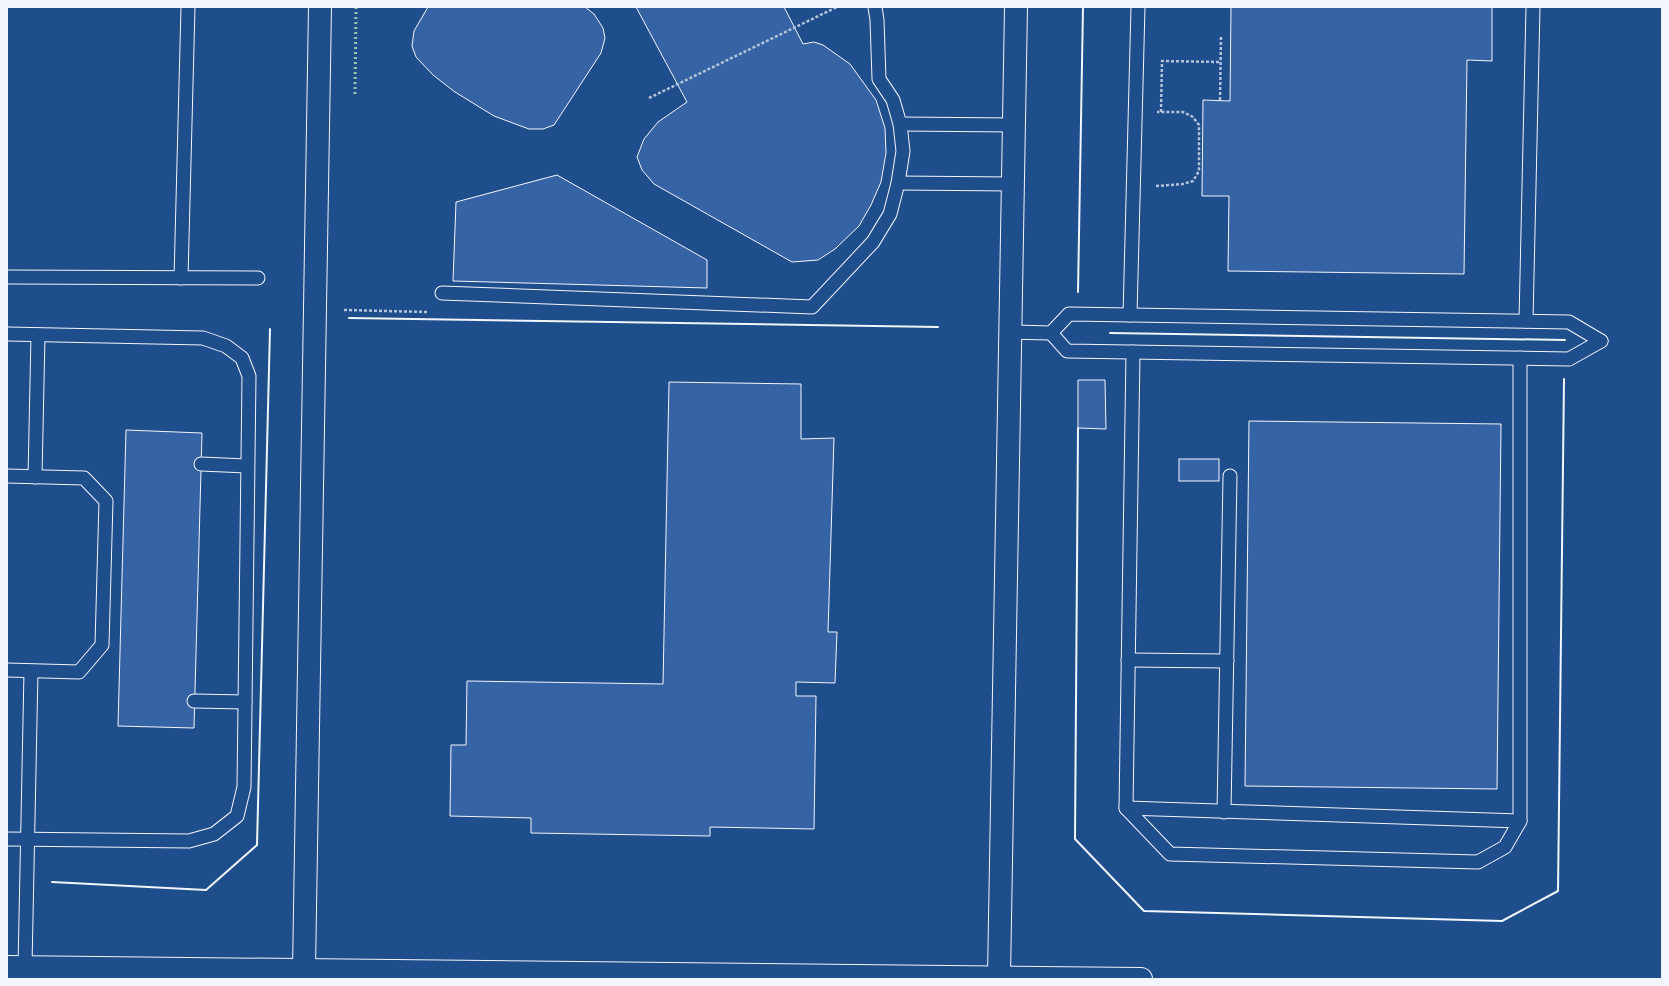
<svg xmlns="http://www.w3.org/2000/svg" width="1669" height="986" font-family="'DM Sans',sans-serif">
  <style>
    .building { fill: #3563a3; stroke: #f2f6ff }
    .lines { fill: none; stroke-linecap: round; stroke-linejoin: round }
    .lane-casing { stroke: #f2f6ff; stroke-width: 15 }
    .street-casing { stroke: #f2f6ff; stroke-width: 24 }
    .secondary-casing { stroke: #f2f6ff; stroke-width: 24 }
    .path { stroke: #b3c4dc; stroke-width: 2.5; stroke-dasharray: 3 2; stroke-linecap: butt }
    .lane { stroke: #1f4e8c; stroke-width: 13 }
    .street { stroke: #1f4e8c; stroke-width: 22 }
    .secondary { stroke: #1f4e8c; stroke-width: 22 }
    .hedge { stroke: #97c8a6; stroke-width: 3; stroke-dasharray: 2 3; stroke-linecap: butt }
    .wall { stroke: #f2f6ff; stroke-width: 2 }
  </style>
  <rect width="100%" height="100%" fill="#1f4e8c"/>
  <g class="building">
    <path d="M428,7H585L594,14L603,28L605,38L601,53L554,125L543,129H529L494,116L455,92L433,75L416,57L412,46L414,31Z"/>
    <path d="M636,7H784L803,44L814,42L823,45L850,64L876,100L885,128L886,153L881,182L871,205L859,226L835,249L818,260L792,262L654,184L642,170L637,157L644,139L658,122L687,102Z"/>
    <path d="M1231,7H1492V61L1467,60L1464,274L1228,271L1229,196H1202L1203,100L1230,101Z"/>
    <path d="M557,175L707,260V288L453,281L456,202Z"/>
    <path d="M1078,380H1105L1106,429L1078,428Z"/>
    <path d="M669,382L801,384V439L834,438L828,632H837L835,683L796,682V696H816L814,829L710,827V836L531,833V818L450,816L451,745H466L467,681L663,684Z"/>
    <path d="M1249,421L1501,424L1497,789L1245,786Z"/>
    <path d="M126,430L202,433L194,728L118,726Z"/>
    <rect x="1179" y="459" width="40" height="22"/>
  </g>
  <g class="lines">
    <defs>
      <g id="lane">
        <path d="M900,124L1014,125"/>
        <path d="M898,183L1013,184"/>
        <path d="M7,277L258,278"/>
        <path d="M181,278L188,7"/>
        <path d="M442,293L812,307L873,242L890,214L898,183L903,151L900,124L893,100L879,79L877,20L875,7"/>
        <path d="M1130,315L1138,7"/>
        <path d="M1526,321L1533,7"/>
        <path d="M1011,332L1051,333L1069,314L1569,322L1601,341"/>
        <path d="M1051,333L1067,351L1569,359L1601,341"/>
        <path d="M7,334L203,338L226,346L242,358L249,376L244,787L237,816L214,834L189,841L7,839"/>
        <path d="M1133,352L1126,808L1170,854L1478,862L1505,847L1520,821V358"/>
        <path d="M201,464L247,466"/>
        <path d="M7,476L84,478L106,501L102,645L79,672L7,670"/>
        <path d="M35,477L38,335"/>
        <path d="M1128,660L1227,661"/>
        <path d="M194,701L245,702"/>
        <path d="M1126,808L1520,821"/>
        <path d="M1224,812L1230,476"/>
        <path d="M25,967L31,671"/>
      </g>
      <g id="street">
        <path d="M304,969L320,7"/>
        <path d="M999,976L1016,7"/>
      </g>
      <path id="secondary" d="M7,967L1141,979"/>
    </defs>
    <use href="#lane" class="lane-casing"/>
    <use href="#street" class="street-casing"/>
    <use href="#secondary" class="secondary-casing"/>
    <g class="path">
      <path d="M649,98L837,7"/>
      <path d="M1220,100L1221,37"/>
      <path d="M1161,112L1162,61L1221,62"/>
      <path d="M1156,186L1183,184L1193,181L1199,171V125L1193,117L1183,112H1157"/>
      <path d="M344,310L428,312"/>
    </g>
    <use href="#lane" class="lane"/>
    <use href="#street" class="street"/>
    <use href="#secondary" class="secondary"/>
    <path class="hedge" d="M355,94L356,7"/>
    <g class="wall">
      <path d="M1078,292L1083,7"/>
      <path d="M349,318L938,327"/>
      <path d="M1110,333L1565,340"/>
      <path d="M1078,428L1075,839L1144,911L1502,921L1558,891L1564,379"/>
      <path d="M52,882L206,890L257,845L270,329"/>
    </g>
  </g>
  <rect width="1669" height="986" fill="none" stroke="#f2f6ff" stroke-width="16"/>
</svg>
